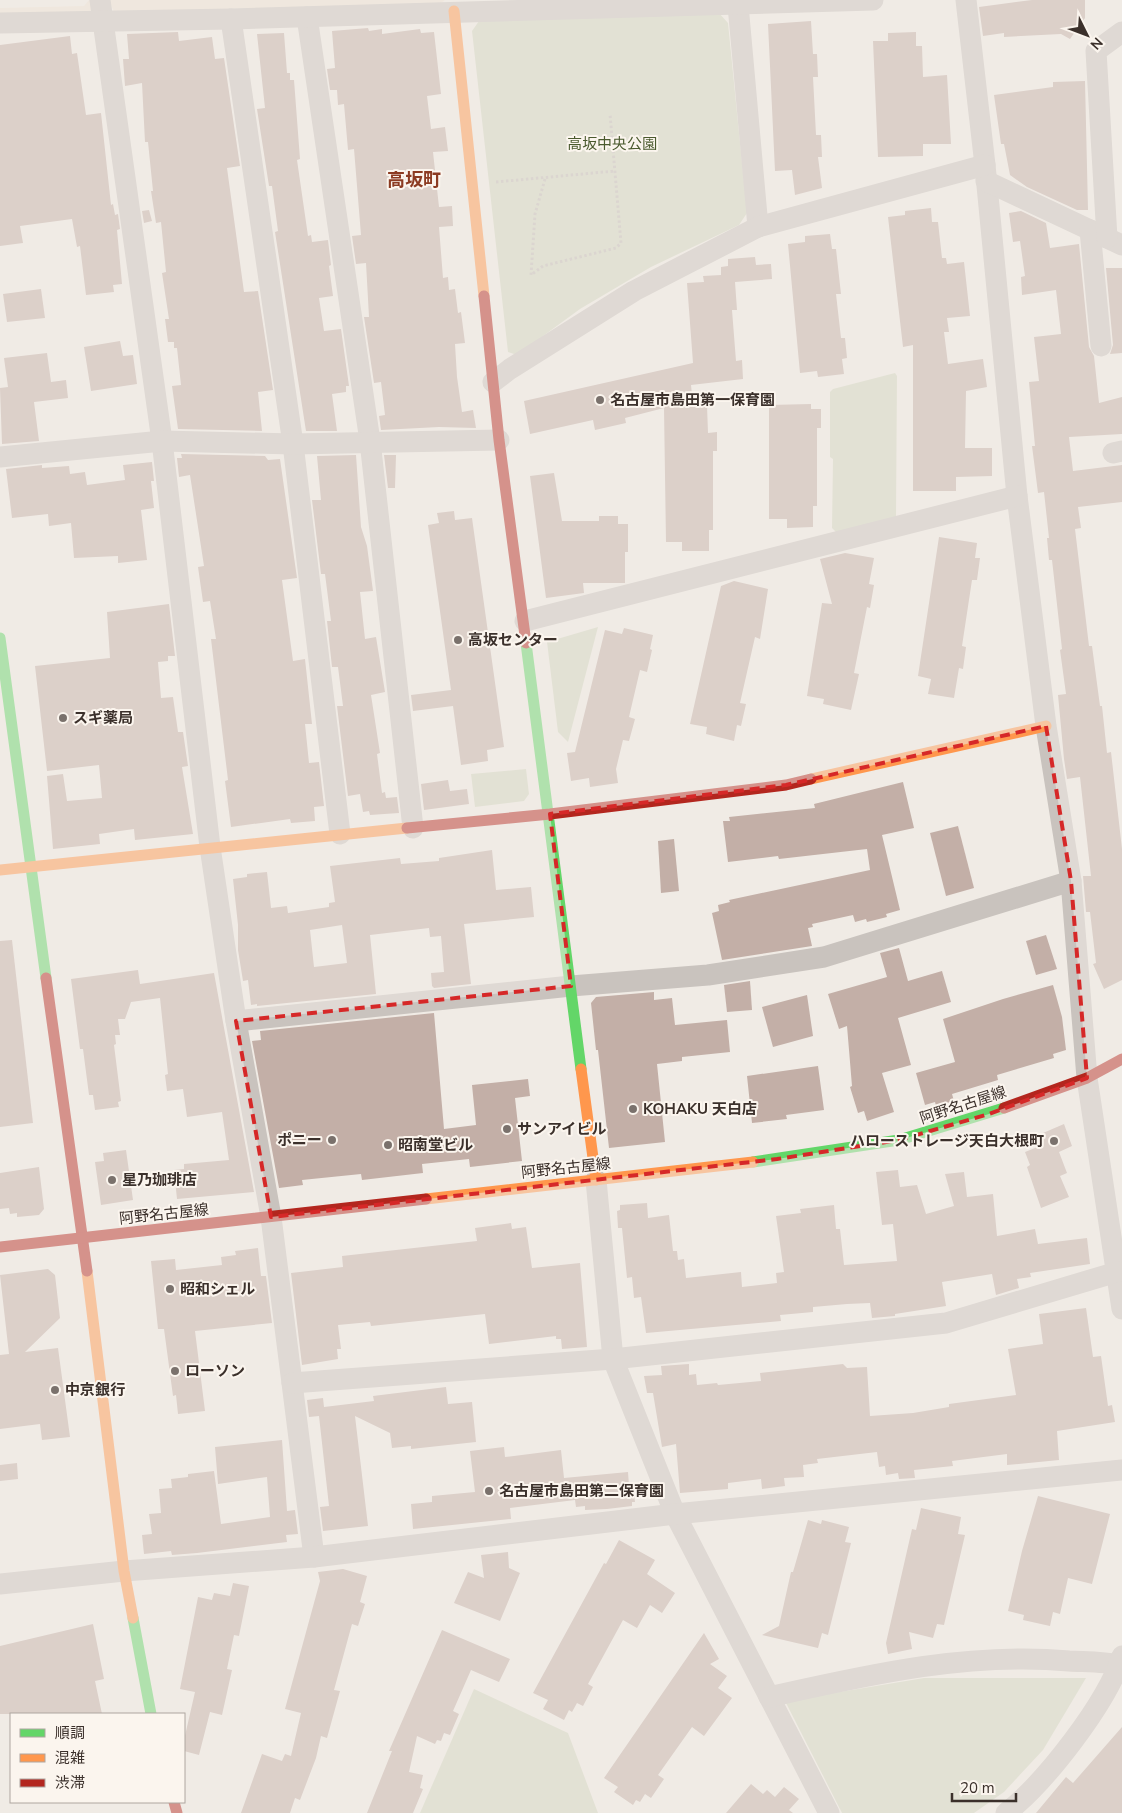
<svg xmlns="http://www.w3.org/2000/svg" width="1122" height="1813" font-family="'Nunito Sans','Noto Sans JP',sans-serif">
  <style>
    .green { fill: #d1d6bf }
    .plaza { fill: #eee3d5 }
    .building { fill: #c3afa7; fill-rule: evenodd }
    .lines { fill: none; stroke-linecap: round; stroke-linejoin: round }
    .path { stroke: #c2bbb6; stroke-width: 3; stroke-dasharray: 2.5 2.5; stroke-linecap: butt }
    .street { stroke: #c9c3be; stroke-width: 21 }
    .fast { stroke: #63d668; stroke-width: 11 }
    .slow { stroke: #ff974d; stroke-width: 11 }
    .jam { stroke: #b3261e; stroke-width: 11 }
    .marked { fill: none; stroke: #d62828; stroke-width: 4; stroke-dasharray: 10 6; stroke-linejoin: round }
    .poi-dot { fill: #7a716c; stroke: #fbf5ee; stroke-width: 2 }
    .labels { text-anchor: middle; dominant-baseline: central; stroke-width: 4; stroke-linejoin: round; paint-order: stroke }
    .park-label { font-size: 15px; fill: #4a5a2e; stroke: #fbf5ee }
    .poi-label { font-size: 15px; font-weight: bold; fill: #3b302b; stroke: #fbf5ee; text-anchor: start }
    .street-label { font-size: 15px; fill: #3b302b; stroke: #fbf5ee }
    .quarter-label { font-size: 18px; font-weight: bold; fill: #8c3b22; stroke: #fbf5ee }
  </style>
  <rect width="100%" height="100%" fill="#f0ebe5"/>
  <g class="green">
    <path d="M719,13L728,23L747,213L739,225L651,267L580,309L517,355L508,352L472,31L479,21Z"/>
    <path d="M895,373L897,376L896,518L836,532L832,528L833,459L830,457V392L833,389Z"/>
    <path d="M598,627L568,742L558,732L547,642Z"/>
    <path d="M526,769L529,794L524,801L475,807L471,774Z"/>
    <path d="M924,1678H1086L1043,1750L1004,1792L974,1813H842L785,1701Z"/>
    <path d="M474,1689L568,1733L598,1813H420Z"/>
  </g>
  <g class="plaza">
    <path d="M89,0H92V10L88,12L0,14V8L84,6Z"/>
    <path d="M109,0H445L441,3L114,12Z"/>
  </g>
  <g class="building">
    <path d="M1032,0H1085V18L1070,39L1061,34L1004,37V33L983,36L979,7Z"/>
    <path d="M811,21L813,54H817L818,77H813L816,135H821L822,157H818L822,188L795,195L792,170L775,171L768,24Z"/>
    <path d="M368,28L369,31L382,29V34L420,29L421,33L434,32L441,94L427,96L431,129L445,127L448,151L433,152L439,207L452,206L453,226L439,227L443,278L448,277L449,290L455,289L458,313L461,312L465,343L455,344L457,377L462,412L473,410L476,428L439,427L381,430L379,416L385,415L381,382L374,383L364,317H369L366,263L356,264L352,236L361,235L354,149L348,150L344,104L338,105L337,90H330L327,69L335,68L332,31Z"/>
    <path d="M178,32L179,41L212,37L215,59L224,58L240,166L227,168L244,292L258,291L273,390L258,392L262,431L178,429L172,386L181,385L177,348H174V342H168L165,319H169L162,273L166,272L161,222L156,223L151,191H153L148,142H145L142,83L125,86L123,59H129L127,34Z"/>
    <path d="M916,32V46H922L923,77L947,75L951,144H923V156L878,157L873,41H888V33Z"/>
    <path d="M284,33L287,73H290V80H294L300,159L297,160L308,236L311,235L312,242L328,240L331,265L329,266L333,296L319,298L324,331L341,329L349,386H346V392L332,394L337,431H306L275,232L278,231L272,186H269L257,109L265,108L257,34Z"/>
    <path d="M70,36L72,54L77,53L86,115L101,113L111,205L113,204L115,215L118,214L120,229L117,230L122,284L113,285L114,292L86,295L80,246L77,247L72,219L20,226L23,243L0,246V45Z"/>
    <path d="M1085,81L1088,210H1077L1027,187L1010,175L1004,144H1001L994,95L1053,87V82Z"/>
    <path d="M931,208L932,222H938L942,258H946L947,264L964,262L970,316L947,318L949,332H944L948,364L983,359L987,387L966,391L965,448H992V476L956,477V491H913V345L903,347L888,217L905,215V211Z"/>
    <path d="M149,210L152,221L144,223L142,211Z"/>
    <path d="M1021,211L1046,223L1050,248L1079,244L1089,347L1094,356L1099,403L1122,397V434L1069,437L1073,471L1122,465V502L1078,507L1081,528L1075,529L1089,646H1092L1100,706H1102L1107,753L1111,752L1122,849V980L1104,989L1093,964L1096,963L1090,912H1086L1083,876H1091L1080,777L1067,779L1064,759L1058,695L1066,694L1060,650L1062,649L1052,560H1049L1047,538H1049L1044,492L1038,493L1032,446H1035L1029,382L1039,381L1034,337L1061,334L1056,290L1022,295L1021,277L1025,276L1020,241L1013,242L1009,213Z"/>
    <path d="M830,234L832,249H836L841,294H836L841,338H845L847,358L842,359L844,374L818,377L817,371L800,373L788,244L805,242V236Z"/>
    <path d="M755,257L756,265L771,264L772,279L735,282L737,310H732L736,361L742,360L743,379L691,385L693,405H707L708,433L717,432V451H713V530H709V551H682V542H666L664,408L625,418L626,423L595,430L593,420L530,434L524,401L693,363L687,283L704,282L703,276L721,275V267L728,266V259Z"/>
    <path d="M1106,268H1122V353L1110,354L1113,345Z"/>
    <path d="M41,289L45,318L7,322L3,294Z"/>
    <path d="M120,341L123,356L133,355L137,384L91,391L84,347Z"/>
    <path d="M47,353L51,382L66,380L68,398L34,402L39,441L2,444L0,388L8,387L4,358Z"/>
    <path d="M811,404V409H821V428H817V506H813V527L787,528V519H769V405Z"/>
    <path d="M181,454L265,456L268,460L280,459L297,578L282,580L293,661L305,659L312,724H305L309,763L319,762L324,806L314,807L315,821L291,823L290,819L231,827L225,781L228,780L211,639H216L210,601L203,602L198,567L204,566L190,475L179,477L177,458H182Z"/>
    <path d="M356,455L361,527L367,546L373,591L360,592L365,639L376,637L385,692L371,695L380,753L377,754L382,793L385,792L386,798L397,797L399,813L370,815L369,811L363,812L360,794L348,796L337,706H343L338,667H332L327,621H331L325,574H321L312,500H321L317,456Z"/>
    <path d="M384,455H396L395,488H388Z"/>
    <path d="M152,462L154,481H151L154,508L141,510L147,560L118,563V556L74,558L71,523L49,526L48,514L12,518L6,469L42,465V468L69,466L70,474L85,472L87,485L125,480L123,465Z"/>
    <path d="M554,473L562,521H599V516H618V524H628V552H625V583H583L584,593L546,598L530,476Z"/>
    <path d="M454,511L455,520L472,518L504,747L487,750L488,761L461,765L453,706L413,711L411,695L451,690L428,525L439,523L437,513Z"/>
    <path d="M939,537L977,543L975,558H980L977,580H972L962,646L966,647L963,669L959,668L954,698L928,694L931,679L918,676Z"/>
    <path d="M845,553L874,558L869,584L874,585L870,608L867,607L854,673L859,674L851,710L823,704L824,699L807,696L822,603L832,604L820,559Z"/>
    <path d="M734,581L768,589L760,639L755,637L740,703L746,704L741,726L737,725L734,741L706,734L707,727L690,724L721,586Z"/>
    <path d="M169,604L175,656H168V661L158,662L161,698L173,697L178,732H183L188,766L182,767L193,834L135,840L134,829L99,834L100,844L53,849L47,776L63,774L67,801L102,798L99,765L47,771L35,666L110,658L107,612Z"/>
    <path d="M624,628L653,635L650,649L652,650L647,672L640,670L629,717L635,719L629,741L623,740L616,769L618,783L590,787L589,778L571,781L567,753L575,752L605,630L622,634Z"/>
    <path d="M448,780L450,791L467,789L469,804L424,810L421,784Z"/>
    <path d="M903,782L914,828L882,835L900,910L886,914L887,917L867,922L866,919L855,922L853,915L812,924L813,927L808,928L812,946L722,960L712,913L719,911L718,905L730,902L729,900L870,870L867,849L779,859L778,856L728,862L723,821H730L729,817L815,808L814,804Z"/>
    <path d="M958,826L974,888L946,896L930,833Z"/>
    <path d="M674,839L679,891L661,893L658,841Z"/>
    <path d="M492,850L496,890L531,887L534,917L464,924L471,984L434,988L432,986L431,973L444,972L441,936L430,937L429,928L370,935L376,994L257,1006V1004L251,1005L248,980L243,981L238,950V925L233,879L247,877V874L267,872L271,908L287,906L288,913L329,907V903L335,902L330,866L400,858L401,864L439,861V858ZM342,925L347,963L314,967L310,930Z"/>
    <path d="M1046,935L1057,969L1036,975L1026,941Z"/>
    <path d="M12,940L33,1123L0,1127V941Z"/>
    <path d="M899,948L908,981L942,971L951,1002L898,1018L911,1065L882,1073L894,1112L867,1121L864,1111L858,1113L850,1087L852,1086L847,1026L839,1029L828,994L887,977L880,953Z"/>
    <path d="M138,970L140,984L214,973L254,1192L177,1199L174,1170L184,1169V1164L229,1160L222,1112L187,1117L183,1089L167,1091L165,1075L168,1074L160,998L131,1002L125,1019H118L120,1035H115L116,1044L114,1045L121,1101L118,1102L119,1107L95,1110L93,1095H89L83,1049H80L71,979Z"/>
    <path d="M750,981L752,1010L727,1012L724,985Z"/>
    <path d="M1053,985L1062,1017L1066,1050L1053,1054L1054,1058L997,1075L998,1080L952,1094L954,1101L936,1106L935,1102L925,1105L916,1073L955,1062L943,1019L1003,999Z"/>
    <path d="M654,992V1000L672,998L675,1025L727,1020L730,1052L682,1057V1061L657,1064L665,1142L609,1148L598,1050H596L591,1003L596,997Z"/>
    <path d="M807,995L813,1036L773,1047L762,1007Z"/>
    <path d="M434,1013L444,1129L476,1125L472,1085L528,1079L530,1096L515,1098L522,1161L470,1167L469,1159L422,1164L423,1173L362,1180L361,1174L302,1180L303,1185L279,1188L252,1041L261,1040L260,1031Z"/>
    <path d="M818,1066L824,1110L786,1115L787,1119L752,1123L747,1076Z"/>
    <path d="M1064,1124L1072,1146L1059,1152L1067,1173L1060,1176L1069,1197L1041,1208L1027,1167L1030,1165L1025,1152L1040,1146L1036,1136Z"/>
    <path d="M126,1150L133,1200L101,1205L95,1162L104,1161L103,1153Z"/>
    <path d="M39,1167L44,1209L39,1215L17,1217V1213L10,1214L9,1208L0,1209V1173Z"/>
    <path d="M898,1170L900,1187L917,1185L926,1214L954,1206L945,1174L964,1172L967,1197L993,1194L997,1236L1035,1229L1038,1244L1087,1238L1090,1264L1030,1273L1031,1277L1017,1279L1019,1288L996,1295L992,1274L942,1282L946,1306L895,1314V1316L872,1318L870,1303L847,1304L813,1307V1312L780,1315L781,1321L646,1333L641,1297L634,1298L632,1277L627,1278L622,1228H618L617,1211L620,1210V1205L647,1203L648,1218L669,1215L673,1251H677L678,1260L684,1259L686,1278L741,1272L742,1287L777,1283L776,1273L784,1272L776,1216L801,1213L800,1209L834,1205L836,1229H840L844,1265L897,1261L893,1224L882,1225L876,1172Z"/>
    <path d="M511,1223L512,1229L526,1227L532,1268L580,1263L587,1347L562,1349L561,1339H556V1336L489,1344L485,1314L371,1326L370,1322L338,1325L341,1349H337L338,1359L302,1365L291,1273L343,1267L342,1256L477,1241L475,1228Z"/>
    <path d="M258,1248L261,1276H266L272,1323L195,1331L205,1411L178,1414L176,1395L173,1396L164,1329H158L151,1261L175,1259L176,1270L222,1265L221,1257L236,1255L235,1251Z"/>
    <path d="M48,1269L55,1275L60,1318L25,1352L58,1348L70,1437L42,1440L40,1424L0,1429V1355L9,1354L0,1275Z"/>
    <path d="M1086,1308L1093,1357L1101,1356L1108,1406L1112,1405L1115,1422L1057,1431L1059,1460L1007,1465V1454L952,1461L953,1466L914,1470L915,1478L899,1479L898,1473L886,1475L885,1466L879,1467L877,1452L817,1459L818,1463L803,1465L804,1477L784,1478L785,1486L762,1489L761,1479L728,1483V1489L680,1493L676,1444L662,1447L653,1393H647L644,1376L662,1375L661,1366L689,1364V1375L696,1374L697,1385L717,1383L718,1385L761,1381L760,1373L843,1364L847,1368L867,1367L870,1416L913,1413L949,1407V1404L1016,1395L1008,1349L1043,1344L1039,1314Z"/>
    <path d="M446,1387L448,1404L472,1402L476,1442L411,1449V1446L392,1448L390,1433L355,1416L368,1526L323,1531L320,1507L329,1506L319,1416L309,1417L307,1400L323,1398L324,1407L374,1401L373,1396Z"/>
    <path d="M282,1440L287,1511L295,1510L298,1534L286,1535L287,1542L197,1553L172,1555L171,1551L144,1554L142,1535L152,1534L149,1514L161,1513L159,1489L172,1488L171,1479L188,1477V1474L214,1471L221,1524L270,1517L267,1477L218,1484L215,1447Z"/>
    <path d="M504,1447L505,1457L561,1450L564,1478L628,1472L629,1486L633,1485L635,1502H632V1506L607,1509L585,1510V1506L576,1507L575,1500L510,1508L511,1519L413,1529L411,1504L432,1502V1496L475,1492L470,1451Z"/>
    <path d="M17,1463L18,1479L0,1481V1465Z"/>
    <path d="M1038,1496L1110,1514L1092,1584L1068,1578L1060,1614L1053,1612L1050,1626L1023,1620L1024,1615L1008,1611L1022,1551Z"/>
    <path d="M921,1508L961,1517L958,1534L965,1535L944,1625L937,1624L933,1638L909,1632L912,1649L888,1654L886,1643L912,1529L916,1530Z"/>
    <path d="M808,1520L821,1524L822,1520L849,1527L845,1542L851,1543L828,1635L822,1633L818,1648L762,1635L779,1626L791,1572H793Z"/>
    <path d="M619,1540L655,1560L647,1574L675,1593L662,1613L650,1605L637,1628L623,1620L588,1684L593,1687L583,1706L577,1703L572,1712L569,1710L564,1720L543,1709L548,1700L533,1693L604,1563L606,1564Z"/>
    <path d="M508,1552L509,1568L520,1573L500,1621L454,1603L468,1572L484,1578L481,1555Z"/>
    <path d="M343,1569L367,1576L360,1602L365,1604L358,1626L352,1624L334,1690L340,1691L327,1738L321,1736L316,1758L300,1800L295,1798L290,1813H241L262,1754L282,1761L285,1754L291,1756L301,1713L285,1709L320,1581L318,1572Z"/>
    <path d="M233,1583L249,1586L239,1636L234,1635L227,1669L232,1670L222,1715L210,1712L199,1755L184,1751V1740L195,1692L180,1689L198,1597L212,1600L214,1593L230,1596Z"/>
    <path d="M93,1624L104,1679L95,1681L102,1714H0V1646Z"/>
    <path d="M442,1630L510,1659L499,1682L471,1670L453,1711L459,1714L450,1735L444,1733L441,1741L437,1740L435,1744L417,1736L409,1772L423,1775L420,1788L423,1789L413,1813H367L392,1751H389Z"/>
    <path d="M704,1633L719,1659L710,1664L727,1676L718,1688L732,1698L704,1736L692,1727L658,1775L664,1779L651,1798L645,1794L640,1802L636,1800L633,1805L614,1792L618,1787L604,1778Z"/>
    <path d="M1122,1727V1813H1036L1066,1777L1073,1783Z"/>
    <path d="M751,1784L763,1794L767,1790L775,1797L784,1787L799,1799L789,1810L793,1813H726Z"/>
  </g>
  <g class="lines">
    <g class="path">
      <path d="M545,179L535,214L531,275L543,266L616,248L621,243L610,114"/>
      <path d="M496,182L615,171"/>
    </g>
    <g class="street">
      <path d="M100,0L162,441L210,847L236,1021L271,1217L314,1557"/>
      <path d="M966,0L985,165L1017,496L1046,726L1071,881L1087,1078L1122,1309"/>
      <path d="M738,5L758,227"/>
      <path d="M307,17L370,441L413,828"/>
      <path d="M231,19L293,444L340,834"/>
      <path d="M0,23L231,19L873,0"/>
      <path d="M986,181L1122,245"/>
      <path d="M1090,230L1101,346"/>
      <path d="M1107,238L1096,51L1122,32"/>
      <path d="M493,382L510,369L634,291L758,227L985,165"/>
      <path d="M1113,453L1122,451"/>
      <path d="M0,457L162,441L293,444L499,440"/>
      <path d="M525,621L1017,496"/>
      <path d="M236,1021L571,986L708,975L824,957L1071,881"/>
      <path d="M596,1180L613,1359L675,1514L829,1813"/>
      <path d="M292,1383L613,1359L946,1323L1117,1272"/>
      <path d="M0,1584L124,1571L314,1557L675,1514L1122,1470"/>
      <path d="M769,1697C868,1675 967,1652 1069,1661C1086,1662 1106,1661 1122,1666"/>
      <path d="M1006,1813C1045,1783 1107,1703 1122,1656"/>
    </g>
    <g class="fast">
      <path d="M0,638L46,978"/>
      <path d="M526,643L581,1069"/>
      <path d="M753,1162L899,1140L1004,1108"/>
      <path d="M133,1618L151,1714"/>
    </g>
    <g class="slow">
      <path d="M454,11L484,296"/>
      <path d="M811,779L1046,726"/>
      <path d="M0,870L407,828"/>
      <path d="M581,1069L596,1180"/>
      <path d="M426,1199L753,1162"/>
      <path d="M87,1271L124,1571L133,1618"/>
    </g>
    <g class="jam">
      <path d="M484,296L499,440L526,643"/>
      <path d="M407,828L550,814L786,785L811,779"/>
      <path d="M46,978L87,1271"/>
      <path d="M1004,1108L1087,1078L1122,1059"/>
      <path d="M0,1247L426,1199"/>
      <path d="M174,1802L177,1813"/>
    </g>
  </g>
  <path d="M0 0H1122V1813H0ZM1046,726L1071,881L1087,1078L989,1114L899,1140L777,1159L271,1217L236,1021L571,986L550,814L786,785Z" fill="#f0ebe5" fill-opacity=".55" fill-rule="evenodd"/>
  <path class="marked" d="M1046,726L1071,881L1087,1078L989,1114L899,1140L777,1159L271,1217L236,1021L571,986L550,814L786,785Z"/>
  <g class="poi-dot">
    <circle cx="600" cy="400" r="5"/>
    <circle cx="458" cy="640" r="5"/>
    <circle cx="63" cy="718" r="5"/>
    <circle cx="633" cy="1109" r="5"/>
    <circle cx="507" cy="1129" r="5"/>
    <circle cx="332" cy="1140" r="5"/>
    <circle cx="1054" cy="1141" r="5"/>
    <circle cx="388" cy="1145" r="5"/>
    <circle cx="112" cy="1180" r="5"/>
    <circle cx="170" cy="1289" r="5"/>
    <circle cx="175" cy="1371" r="5"/>
    <circle cx="55" cy="1390" r="5"/>
    <circle cx="489" cy="1491" r="5"/>
  </g>
  <g class="labels">
    <g class="park-label">
      <text x="612" y="144">高坂中央公園</text>
    </g>
    <g class="poi-label">
      <text x="610" y="400">名古屋市島田第一保育園</text>
      <text x="468" y="640">高坂センター</text>
      <text x="73" y="718">スギ薬局</text>
      <text x="643" y="1109">KOHAKU 天白店</text>
      <text x="517" y="1129">サンアイビル</text>
      <text x="322" y="1140" text-anchor="end">ポニー</text>
      <text x="1044" y="1141" text-anchor="end">ハローストレージ天白大根町</text>
      <text x="398" y="1145">昭南堂ビル</text>
      <text x="122" y="1180">星乃珈琲店</text>
      <text x="180" y="1289">昭和シェル</text>
      <text x="185" y="1371">ローソン</text>
      <text x="65" y="1390">中京銀行</text>
      <text x="499" y="1491">名古屋市島田第二保育園</text>
    </g>
    <g class="street-label">
      <text transform="translate(963 1105) rotate(-18)">阿野名古屋線</text>
      <text transform="translate(566 1168) rotate(-6)">阿野名古屋線</text>
      <text transform="translate(164 1214) rotate(-6)">阿野名古屋線</text>
    </g>
    <g class="quarter-label">
      <text x="414" y="180">高坂町</text>
    </g>
  </g>
  <rect x="10" y="1713" width="175" height="90" fill="#fbf5ee" stroke="#aea6a0"/>
  <rect x="20" y="1729" width="25" height="8" fill="#63d668" stroke="#aea6a0"/>
  <text x="55" y="1738" font-size="15" fill="#3b302b">順調</text>
  <rect x="20" y="1754" width="25" height="8" fill="#ff974d" stroke="#aea6a0"/>
  <text x="55" y="1763" font-size="15" fill="#3b302b">混雑</text>
  <rect x="20" y="1779" width="25" height="8" fill="#b3261e" stroke="#aea6a0"/>
  <text x="55" y="1788" font-size="15" fill="#3b302b">渋滞</text>
  <g transform="translate(1087 35) rotate(132)" stroke="#fbf5ee" stroke-width="4" paint-order="stroke">
  <path d="M0-4L9 19L0 12L-9 19Z" fill="#3b302b"/>
  <text y="-8" font-size="14" font-weight="bold" text-anchor="middle" fill="#3b302b">N</text>
  </g>
  <path d="M952 1793v8h64v-8" fill="none" stroke="#3b302b" stroke-width="2.5"/>
  <text x="960" y="1793" font-size="15" fill="#3b302b" stroke="#fbf5ee" stroke-width="4" paint-order="stroke">20 m</text>
</svg>
